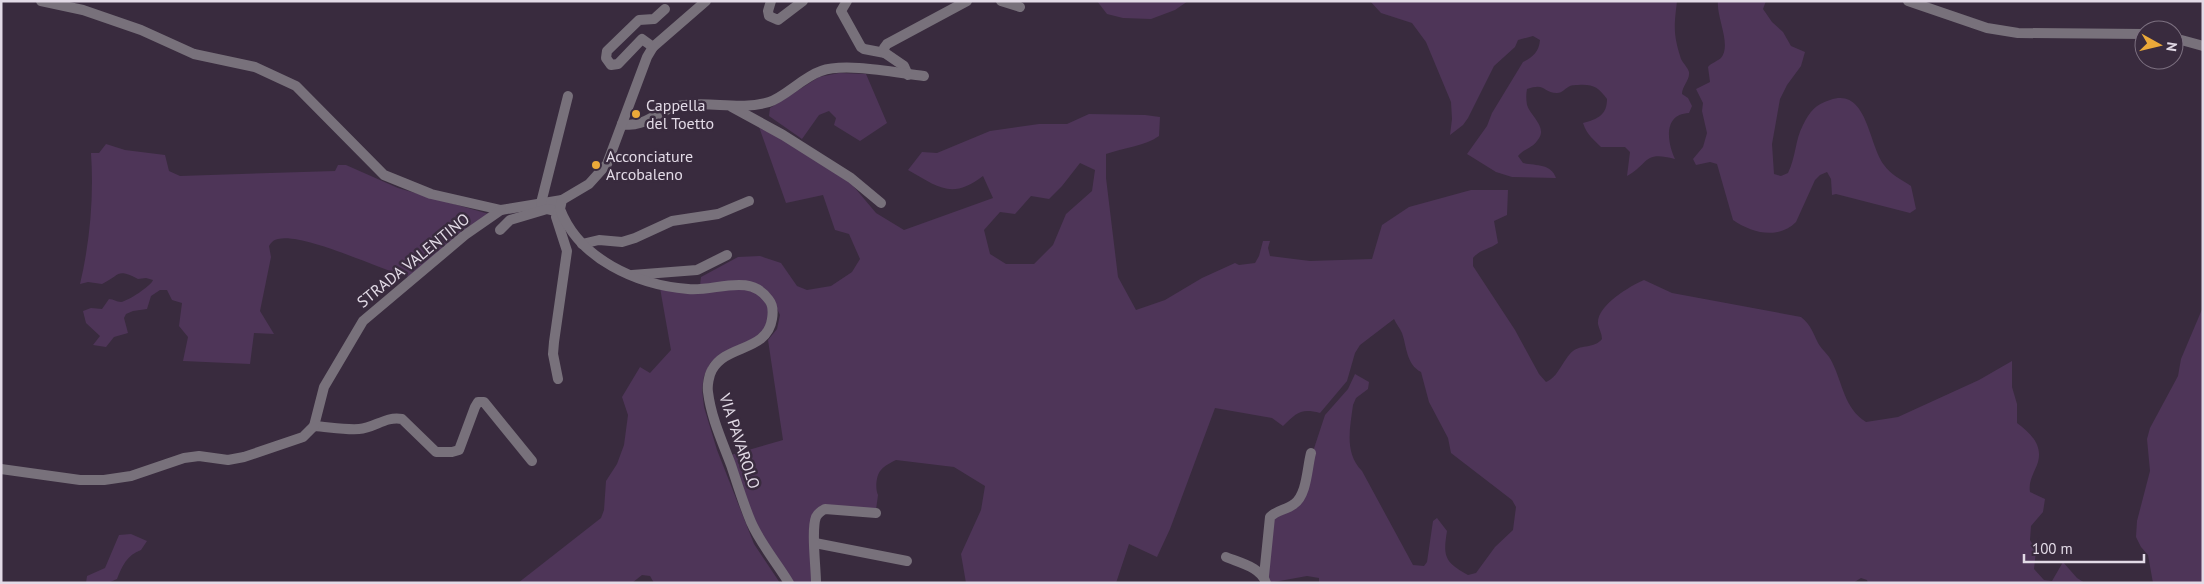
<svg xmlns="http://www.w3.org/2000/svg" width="2204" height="584" font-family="'PT Sans',sans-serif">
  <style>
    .green { fill: #4e3558; fill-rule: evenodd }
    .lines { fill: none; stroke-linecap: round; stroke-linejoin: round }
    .minor { stroke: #78717b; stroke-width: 10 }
    .tertiary { stroke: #78717b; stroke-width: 10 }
    .poi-dot { fill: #eba939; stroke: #392b3e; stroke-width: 2 }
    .labels { text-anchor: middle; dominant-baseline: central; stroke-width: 5; stroke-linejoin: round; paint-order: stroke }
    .poi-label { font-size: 16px; fill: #e2dae6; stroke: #392b3e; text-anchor: start }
    .street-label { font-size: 16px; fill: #e2dae6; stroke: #392b3e }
  </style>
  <rect width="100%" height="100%" fill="#392b3e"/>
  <g class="green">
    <path d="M1097,1H1188L1175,10L1151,19L1123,18L1107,14Z"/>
    <path d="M1370,1H1677C1674,27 1673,34 1681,59C1683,63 1688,68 1689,72C1690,80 1682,86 1682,94L1688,98L1692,106L1689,113C1663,114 1667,142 1675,159C1643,150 1649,164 1627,176L1630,152L1625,147H1601C1593,139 1587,135 1583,123C1598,119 1607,115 1607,99C1598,87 1593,84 1578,85C1577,85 1571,85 1570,86C1565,88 1563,93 1557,93C1543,93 1546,82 1527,89C1526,94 1526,99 1527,105C1531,117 1549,128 1537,141C1532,148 1524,149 1518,156L1523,163C1536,166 1551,163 1556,178L1512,177L1496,172L1467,154L1487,126L1492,113L1523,62C1533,57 1539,52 1540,40L1533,36L1518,40L1515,47L1494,66L1468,118L1463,125L1450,135L1452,119L1451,102L1426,42L1412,23L1381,13Z"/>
    <path d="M1718,1H1766L1763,9L1772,22L1783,32L1791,46L1805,52L1801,66L1787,85L1780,99L1772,144L1774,174L1781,176L1788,173C1796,157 1795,140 1803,125C1810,111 1816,104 1830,100C1867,87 1868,143 1884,165C1891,175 1901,179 1911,186L1916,209L1910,213L1836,194L1832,195L1831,179L1827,172L1820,175L1815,180L1796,222C1778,240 1752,233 1733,220L1717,164L1710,162L1696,165L1693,159L1703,147L1707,133L1702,111L1703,103L1696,89L1710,82L1708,67C1711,63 1718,61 1721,58C1732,45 1716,17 1718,1Z"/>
    <path d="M839,73L866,74L887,123L860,141L834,125L836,118L829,111L819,115L802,139L769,116L770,108L819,77Z"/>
    <path d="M1089,114L1145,115L1160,117L1159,136C1145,146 1123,148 1106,154V178L1118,277L1136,310L1165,300L1202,278L1235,263L1239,265L1255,263L1259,256L1263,241H1270L1268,248L1270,256L1310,261L1372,259L1382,225L1409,207L1471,190H1508L1507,215L1494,221L1498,243C1490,249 1479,250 1473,258V266L1515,330L1539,374L1546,382C1558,378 1563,359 1573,351C1582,344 1594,349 1602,339C1602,334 1599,329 1598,324C1596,306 1630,286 1644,280L1672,293L1801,317C1811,325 1813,333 1818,343C1822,350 1829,355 1832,362C1843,384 1844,408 1866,422L1898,417L1979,380L2012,361V387L2017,404V423C2029,432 2043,444 2038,462C2035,472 2028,480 2030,492L2045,499L2043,512L2031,526L2030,540L2036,551L2034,569L2044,580L2052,581L2063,562L2077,578L2085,583H1868L1867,580L1861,578L1853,583H1319V578L1307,576L1268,583L1272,519L1295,506L1325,415L1348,389L1355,374L1369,382L1368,389L1356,398L1353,405C1350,428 1344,453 1362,471L1413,565L1424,566L1427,562L1433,521L1437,518L1447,531C1443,556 1444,562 1468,575L1476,573L1495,547L1513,530L1516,507L1512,500L1451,453L1448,438L1429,402L1421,372C1406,364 1407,347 1402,333C1400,328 1396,324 1394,319L1360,345L1355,353L1347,381L1320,413C1300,408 1297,413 1283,426L1272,418L1215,408L1170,529L1157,557L1129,544L1116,583H966L961,554L981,510L985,486L954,467L896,460C892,462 884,466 881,470C876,475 875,489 878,495L876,510L818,511L814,583H793L755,523L731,455L783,440L768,340L777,329L780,315L770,294L757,284L700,285L701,277L738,257L760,256L781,263L797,286L807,290L831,286L852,272L860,259L849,234L835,230L823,195L786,203L758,124L844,175L876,213L904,230L993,198L983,176C952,200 938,187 908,170L922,152L937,153L990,131L1039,124H1067ZM1080,163L1095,170L1092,191L1066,214L1053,245L1034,264H1006L990,254L984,230L1000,212L1015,214L1031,196L1049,199L1062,186Z"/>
    <path d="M106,144L125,150L165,155L169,171L180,176L335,171L338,165H346L398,188L489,214L409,277C378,269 305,233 278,239C273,240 271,243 269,246L271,257L260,311L274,334L254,333L250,364L183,361L188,337L179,326L182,303L172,300L167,290H160L151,296L147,309L133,311L126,314L124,318L128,333L114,337L106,347L93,345L100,336L86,323L83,311L91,308L102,309L109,299C114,299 116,302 121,302C128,301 151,286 153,280L146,278L138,279C116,268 121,275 102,284L88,282L80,284C90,242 94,196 91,153H99Z"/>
    <path d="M741,286L762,295L770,313L763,334L713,364L711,362L704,376L702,389L704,407L717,450L754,544L780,583H654L650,576L642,575L632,583H518L601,518L604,510L606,481L617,464L624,445L628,415L622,397L640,367L650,373L671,350L660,288Z"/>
    <path d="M2203,307V583H2153L2148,555L2141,547L2136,537L2137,521L2150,471L2147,439L2150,428L2178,376L2181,359Z"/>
    <path d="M131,534L147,541L141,550C127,555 122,566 117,579L108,583H86L87,576L105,568L119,535Z"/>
  </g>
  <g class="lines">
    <g class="minor">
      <path d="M41,1L83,10L141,30L194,54L255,67L296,86L384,175L431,194L501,210L562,200"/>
      <path d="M771,1L768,11L769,16L778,20L803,1"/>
      <path d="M847,1L841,11L861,47L864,49L885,53"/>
      <path d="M1001,1L1020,7"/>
      <path d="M653,47L642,39L618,64L611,65L606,58L607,51L639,20L654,19L665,9"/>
      <path d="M908,75L904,66L885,53L884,48L887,44L967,1"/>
      <path d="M732,107L783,135L851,178L881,203"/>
      <path d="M622,124C644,129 657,110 678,106C708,100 739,111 769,102C785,97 803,77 821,71C845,62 897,73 924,76"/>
      <path d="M541,203L568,96"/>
      <path d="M500,230L510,220L547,209L556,211"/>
      <path d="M582,244L599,240L622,242L635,238L672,221L718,214L749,201"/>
      <path d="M632,275L697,270L727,255"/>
      <path d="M558,379L553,354L554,342L567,251L556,217L560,209"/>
      <path d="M314,426C329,427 345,430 359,429C375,428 385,416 402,419L436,452H452L459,450L475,407L478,402H484L532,461"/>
      <path d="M1,469L80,480H104L131,476L184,458L199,456L228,460L244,457L303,437L314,426L324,387L363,321L465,235L501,210"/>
      <path d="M815,543L907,561"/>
      <path d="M1226,557C1240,563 1261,567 1266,583"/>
      <path d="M1264,576L1270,517C1277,510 1286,510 1294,504C1307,495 1307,468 1311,453"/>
      <path d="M816,583C816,567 811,530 816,517C818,513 821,511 825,509L876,513"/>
    </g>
    <g class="tertiary">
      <path d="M706,1L653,47L647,57L607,164L589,184L562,200L560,209C579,259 637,285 688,289C715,292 750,272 769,300C773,305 773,313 772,319C767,352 726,344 712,370C709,375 707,386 708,392C711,417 722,441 731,465C737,483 743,503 751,522C760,543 777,563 789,583"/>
      <path d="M1908,1L1987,28L2018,33L2144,34"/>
      <path d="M2174,38L2203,46"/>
    </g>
  </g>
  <g class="poi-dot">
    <circle cx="636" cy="114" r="5"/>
    <circle cx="596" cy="165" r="5"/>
  </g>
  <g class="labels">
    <g class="poi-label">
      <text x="646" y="105">Cappella<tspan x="646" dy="18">del Toetto</tspan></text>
      <text x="606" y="156">Acconciature<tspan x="606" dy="18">Arcobaleno</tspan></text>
    </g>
    <g class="street-label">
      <text transform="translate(413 260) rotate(-39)">STRADA VALENTINO</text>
      <text transform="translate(740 441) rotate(72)">VIA PAVAROLO</text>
    </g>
  </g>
  <rect width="2204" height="584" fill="none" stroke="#e2dae6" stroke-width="5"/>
  <g transform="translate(2159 45) rotate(98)"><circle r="24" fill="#392b3e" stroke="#7d7181"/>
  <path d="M0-4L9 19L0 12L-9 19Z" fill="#eba939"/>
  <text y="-8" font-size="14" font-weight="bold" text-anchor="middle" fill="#e2dae6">N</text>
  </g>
  <path d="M2024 554v8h120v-8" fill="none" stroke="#e2dae6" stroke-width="2.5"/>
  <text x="2032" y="554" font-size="15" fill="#e2dae6" stroke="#392b3e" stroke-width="4" paint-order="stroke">100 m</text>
</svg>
